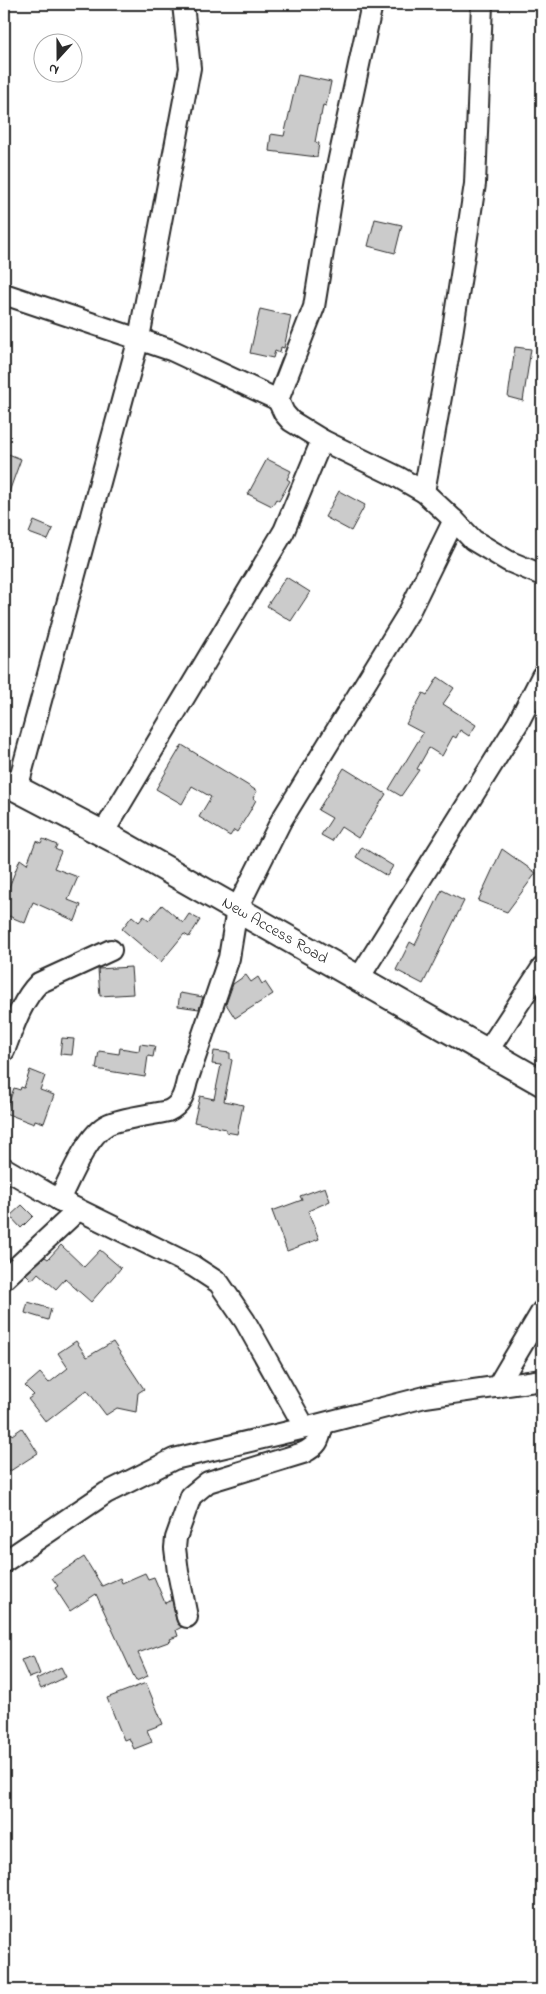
<svg xmlns="http://www.w3.org/2000/svg" width="546" height="1994" font-family="'Indie Flower',sans-serif">
  <style>
    .building { fill: #cbcbcb; stroke: #2b2b2b }
    .lines { fill: none; stroke-linecap: round; stroke-linejoin: round }
    .minor-casing { stroke: #2b2b2b; stroke-width: 24 }
    .major-casing { stroke: #2b2b2b; stroke-width: 29 }
    .minor { stroke: #fff; stroke-width: 20 }
    .major { stroke: #fff; stroke-width: 25 }
    .labels { text-anchor: middle; dominant-baseline: central; stroke-width: 4; stroke-linejoin: round; paint-order: stroke }
    .street-label { font-size: 16px; fill: #2b2b2b; stroke: #fff }
  </style>
  <rect width="100%" height="100%" fill="#fff"/>
  <filter id="ink" filterUnits="userSpaceOnUse"><feTurbulence type="fractalNoise" baseFrequency=".02" numOctaves="2"/><feDisplacementMap in="SourceGraphic" scale="10" xChannelSelector="R" yChannelSelector="G"/><feConvolveMatrix kernelMatrix="1 2 1 2 8 2 1 2 1" color-interpolation-filters="sRGB"/></filter>
  <g filter="url(#ink)">
    <g class="building">
      <path d="M298,75L331,82L326,106L323,105L321,116H320L315,142L319,143L317,157L269,151L271,134L284,136Z"/>
      <path d="M375,219L402,225L395,253L368,246Z"/>
      <path d="M260,309L291,316L284,348L281,347L280,353L275,351L273,358L250,353Z"/>
      <path d="M515,347L531,349L523,401L508,397Z"/>
      <path d="M6,453L21,459L5,503L4,461Z"/>
      <path d="M267,459L291,471L287,479L290,481L279,501L276,499L272,506L248,494Z"/>
      <path d="M339,491L365,505L351,531L325,517Z"/>
      <path d="M34,521L53,529L48,540L29,533Z"/>
      <path d="M286,577L310,592L291,621L267,606Z"/>
      <path d="M438,677L454,688L443,704L476,725L469,736L460,730L456,738L453,736L442,756L429,748L417,769L419,770L401,796L389,789L423,733L406,724L423,693L427,695Z"/>
      <path d="M182,745L257,791L253,798L256,800L250,811L237,832L234,830L230,836L199,817L211,797L192,786L182,804L156,789Z"/>
      <path d="M344,768L386,794L358,838L341,827L332,841L321,835L332,818L318,810Z"/>
      <path d="M43,839L57,845L55,849L61,852L54,868L78,877L68,900L81,905L75,921L33,902L25,923L4,914V900L20,859L27,864L36,841L41,843Z"/>
      <path d="M362,847L393,866L387,876L356,857Z"/>
      <path d="M502,849L536,873L507,912L478,901Z"/>
      <path d="M442,890L464,901L423,984L396,970L410,942L415,945Z"/>
      <path d="M162,905L183,923L189,914L200,920L189,937L184,934L161,962L122,929L132,916L139,922L144,916L149,920Z"/>
      <path d="M131,967L133,994L100,996L98,969Z"/>
      <path d="M246,975L251,982L258,977L262,984L265,982L273,994L235,1018L226,1004L233,984Z"/>
      <path d="M180,993L203,997L199,1009L178,1006Z"/>
      <path d="M62,1038L74,1039L72,1055L60,1054Z"/>
      <path d="M140,1044L155,1046L153,1057L148,1056L145,1077L96,1069L99,1051L119,1054L120,1048L139,1051Z"/>
      <path d="M214,1051L230,1053V1059L232,1060L224,1101L243,1105L237,1134L226,1132V1129L194,1122L200,1096L214,1099L221,1065L212,1064Z"/>
      <path d="M30,1070L45,1076L40,1090L54,1095L44,1123L35,1120L34,1124L5,1113L14,1088L20,1090L21,1087L24,1088Z"/>
      <path d="M325,1187L330,1201L308,1211L319,1239L287,1251L272,1211L302,1200L300,1196Z"/>
      <path d="M22,1205L33,1216L21,1228L10,1216Z"/>
      <path d="M61,1245L84,1267L100,1250L121,1268L91,1302L65,1279L56,1289L38,1273L32,1280L26,1274L45,1257L48,1259Z"/>
      <path d="M28,1302L51,1309L48,1320L25,1313Z"/>
      <path d="M76,1341L87,1357L113,1342L144,1389L138,1393L136,1412L117,1408L106,1415L87,1390L46,1422L28,1399L34,1395L25,1386L40,1373L49,1383L68,1368L58,1353Z"/>
      <path d="M4,1424L12,1435L22,1428L38,1453L4,1475Z"/>
      <path d="M84,1557L102,1586L120,1578L122,1583L145,1573L148,1579L154,1577L165,1603L172,1600L176,1620L182,1627L176,1630L178,1636L170,1639L171,1641L138,1653L148,1676L136,1681L96,1594L70,1611L55,1588L58,1586L52,1578Z"/>
      <path d="M33,1656L40,1674L29,1678L21,1660Z"/>
      <path d="M61,1667L66,1677L41,1689L36,1679Z"/>
      <path d="M146,1683L163,1724L147,1730L152,1742L134,1749L129,1738L124,1740L107,1698Z"/>
    </g>
    <g class="lines">
      <defs>
        <g id="minor">
          <path d="M372,4L335,177L314,307L278,400L284,413L291,421L322,440L398,477L424,492L454,520"/>
          <path d="M4,294L171,350L278,400"/>
          <path d="M424,492L451,341L475,184L482,4"/>
          <path d="M17,789L139,338L190,68L183,4"/>
          <path d="M103,833L284,531L322,440"/>
          <path d="M359,978L518,723L542,676"/>
          <path d="M4,1051C13,1028 21,1001 39,983L111,950"/>
          <path d="M487,1052L542,968"/>
          <path d="M4,1168L59,1200L193,1266L219,1283L245,1321L305,1428"/>
          <path d="M59,1200C69,1180 87,1135 107,1125C120,1118 152,1115 168,1111C181,1105 184,1095 187,1081L229,958L237,909L281,821L409,612L454,520L473,540L508,561L542,575"/>
          <path d="M4,1279L78,1210"/>
          <path d="M497,1387L542,1311"/>
          <path d="M4,1562L106,1493L174,1459L305,1428L425,1397L542,1380"/>
          <path d="M187,1617L178,1572L175,1548L176,1538L191,1496L208,1482L303,1453C319,1445 319,1440 323,1424"/>
        </g>
        <g id="major">
          <path id="s1" d="M4,782L115,840L542,1083"/>
        </g>
      </defs>
      <use href="#minor" class="minor-casing"/>
      <use href="#major" class="major-casing"/>
      <use href="#minor" class="minor"/>
      <use href="#major" class="major"/>
    </g>
  </g>
  <g class="labels">
    <g class="street-label">
      <text stroke="none"><textPath href="#s1" startOffset="309">New Access Road</textPath></text>
    </g>
  </g>
  <rect width="546" height="1994" fill="none" stroke="#fff" stroke-width="20"/>
  <rect x="10" y="10" width="526" height="1974" fill="none" stroke="#2b2b2b" stroke-width="2" filter="url(#ink)"/>
  <g transform="translate(58 58) rotate(201)"><circle r="24" fill="#ffffff" stroke="#aaaaaa"/>
  <path d="M0-4L9 19L0 12L-9 19Z" fill="#2b2b2b"/>
  <text y="-8" font-size="14" font-weight="bold" text-anchor="middle" fill="#2b2b2b">N</text>
  </g>
</svg>
